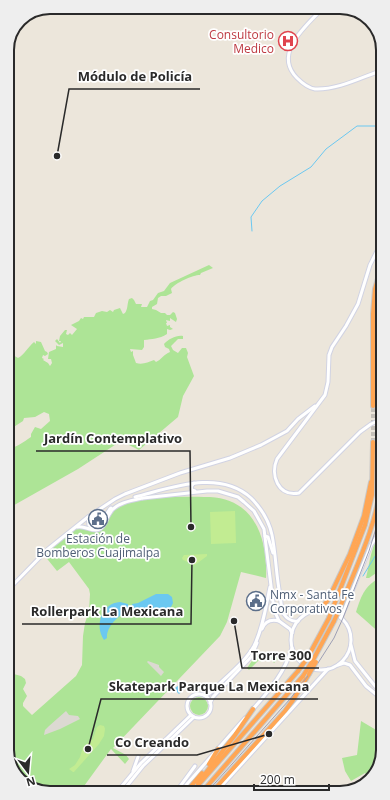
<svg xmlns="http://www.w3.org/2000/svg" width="390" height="800" font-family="'Open Sans',sans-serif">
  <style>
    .green { fill: #ade496 }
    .pitch { fill: #c2ec92 }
    .plaza { fill: #dcd9d2 }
    .water { fill: #6bc8f1 }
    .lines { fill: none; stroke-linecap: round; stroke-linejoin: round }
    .stream { stroke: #6bc8f1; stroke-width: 1 }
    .highway-tunnel { stroke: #c5c0b8; stroke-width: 4; stroke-dasharray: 4 2; stroke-linecap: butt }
    .secondary-casing { stroke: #d1d3e3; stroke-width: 5 }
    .highway-casing { stroke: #c8c8c8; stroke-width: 6 }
    .secondary { stroke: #fff; stroke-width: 3 }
    .highway { stroke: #ffa654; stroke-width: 4 }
    .rail { stroke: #9ea0b5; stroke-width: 1 }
    .highway-bridge-casing { stroke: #c8c8c8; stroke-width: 6; stroke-linecap: butt }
    .highway-bridge { stroke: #ffa654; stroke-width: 4 }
    .labels { text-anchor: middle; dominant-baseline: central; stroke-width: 3.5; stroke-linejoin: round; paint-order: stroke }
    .health-label { font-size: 12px; fill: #be3a42; stroke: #fff; text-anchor: end }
    .service-label { font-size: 12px; fill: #4e5e75; stroke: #fff }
    .rim { fill: none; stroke: #2a2a2a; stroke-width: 2 }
    .leader { fill: none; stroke: #2a2a2a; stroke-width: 1.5 }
    .callout-dot { fill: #2a2a2a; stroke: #fff; stroke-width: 1.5 }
    .callout-label { font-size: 13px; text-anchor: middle; font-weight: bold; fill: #2a2a2a; stroke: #fff; stroke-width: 3.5; stroke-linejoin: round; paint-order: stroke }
  </style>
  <rect width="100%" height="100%" fill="#ece6db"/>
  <g class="green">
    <path d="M209,265L213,268L201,273L200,275C193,275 175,283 171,289L172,293L166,296H161L158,298L157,304L152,307V309L156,310L161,313H165L167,315H170L173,312L175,313L177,319L176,322L170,318V321L166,320L167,323H166L167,326L170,325V327L173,329L170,330L167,329V334C159,339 152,339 144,340V347L142,350L130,349L131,352L133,351V355L136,363C143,365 148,362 154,360L156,362C161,360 164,354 170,352L169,349L165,347L164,344C169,339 176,335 183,336V339H178L171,346L173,350L178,353L182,348H186L188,353L187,357L194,376L183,396L178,417L139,450L121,441L78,469L9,508V449C16,447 24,442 31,437V434L35,427L41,429L50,421L49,414L44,412L35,417L24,418L23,421L9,430L8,358C12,355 15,356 18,358C24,355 28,347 34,342L36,344V341L41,342L45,351L47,352L48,354L45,356L43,355L42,358L44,359L43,360L48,363L50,366L52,363L51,359H48L49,352L56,349V345L57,346L63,347V343L59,345L55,341L57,339L60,343L61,341H59L60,336L65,330H67L66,334L68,335L70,333L72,335L77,329L71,325L79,321L81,318L83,319L84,317H94L96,313L102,311L107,312L110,310L113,312L114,310L120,308L123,314L125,313C128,309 127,304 129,299L132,298L134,300L136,304H142L141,307H147L150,301L153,300L158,293L164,291L170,283Z"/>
    <path d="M210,497C255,499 268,540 266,578L241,572L227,622L220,636L113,748L126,755L129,759L125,764L111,749L79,793H47L24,784L10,766V673L21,676L25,679L26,683L23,689L27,696L23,703V706L32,715L76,676L82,665L83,636L85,623L89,611L90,594L89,589L69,562L57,571L44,555L76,528L82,527L101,529C105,522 109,513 115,509C137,494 184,497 210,497Z"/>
    <path d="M382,531V569L369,578H366C370,562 371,544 382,531Z"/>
    <path d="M382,576V635L356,612C362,593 365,586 382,576Z"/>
    <path d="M258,652L263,656L261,662L259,660L249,670L247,668Z"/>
    <path d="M268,652L282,655L274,663L268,654Z"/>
    <circle cx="199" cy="706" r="9"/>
    <path d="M361,721L383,734C383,750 382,769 369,779L365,773L351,781L345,771L342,758L357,755Z"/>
  </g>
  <g class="pitch">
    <path d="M235,511L236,543L211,544L210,512Z"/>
    <path d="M207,554V556L195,565L183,560L182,558L184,555Z"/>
    <path d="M100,725L104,726L105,729L104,736L99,744L74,772H73L69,769L75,765L80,757L83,747L93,739L97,727Z"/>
  </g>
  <g class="plaza">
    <path d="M148,661L159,665V667L164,672L161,676L147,662Z"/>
    <path d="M66,711L69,715L78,716L80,719L60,729L44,735L45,730L49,726Z"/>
  </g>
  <g class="water">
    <path d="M156,594H168L172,597L173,603C168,616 158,610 147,610C142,609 138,610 133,611L132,604L138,603Z"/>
    <path d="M120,602L128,604L129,611C119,614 106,627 107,638L104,640C94,625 102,603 120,602Z"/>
    <path d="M180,684L185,688L179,694L174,689Z"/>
  </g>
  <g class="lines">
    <g class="stream">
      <path d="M252,231L251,217L262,201L280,186L311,167L326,149L357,126H376L380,129"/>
      <path d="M363,576L382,545"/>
    </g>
    <path class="highway-tunnel" d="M373,442V406"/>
    <defs>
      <g id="secondary">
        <path d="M324,7C307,25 272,53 297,78C302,83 308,88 315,89C337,90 360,78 380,71"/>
        <path d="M381,243L370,265L358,304L346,326L332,347L329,355L328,382L325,395L277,459C270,475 278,497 299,493L360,432L371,424L382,419"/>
        <path d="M194,483C192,485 190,487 192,490L195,491"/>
        <path d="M135,497C171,488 219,469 251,498C261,508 269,521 272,535C276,555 276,575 280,595C281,601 281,607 283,613C287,619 291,622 298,621"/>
        <path d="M88,517L89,525L93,528C105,527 104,514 111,508"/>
        <path d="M77,527C85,525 93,533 100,529C106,525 106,518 110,513C115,503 133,500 143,498L207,491H218L238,497L244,502L254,511L264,529L274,610L279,621L290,629L292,633"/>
        <path d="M265,536L268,537L273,553"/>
        <path d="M9,589L48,549L88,517L115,499L125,494L180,473L230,458L261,445L287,431L298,419L315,406"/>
        <circle cx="321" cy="640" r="30"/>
        <path d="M341,618L371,545L382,529"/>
        <path d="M262,629C265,621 271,619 279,621"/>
        <path d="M351,645L355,661L375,686L383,692"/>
        <path d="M338,665L344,663L350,665L366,686L383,700"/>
        <circle cx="199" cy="706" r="12"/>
        <path d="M204,695L210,693C224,678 244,664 254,646C263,628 266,606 270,587"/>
        <path d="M210,703L213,697L251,657L257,643"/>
        <path d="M253,709C269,691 285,672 292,648"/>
        <path d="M133,771L138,757"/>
        <path d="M217,791L328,669"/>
        <path d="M117,792L141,763L191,715"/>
        <path d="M122,792L143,766L194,717"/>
        <path d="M176,792L195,766"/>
        <path d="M180,792L245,718"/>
      </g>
      <g id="highway">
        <path d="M373,406V314L375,289L381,268"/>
        <path d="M334,605L365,525L372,495L373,442"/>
        <path d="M339,610C356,567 377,525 382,479"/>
        <path d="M319,611L328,600L350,554L364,516L371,482"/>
        <path d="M308,657L329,618"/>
        <path d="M313,660L334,621"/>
        <path d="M209,764L218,749"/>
        <path d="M198,783L235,735L253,709"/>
        <path d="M187,791L202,773"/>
        <path d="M193,791L298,671"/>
        <path d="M203,791L303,676"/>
        <path d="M213,791L285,711L293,700L309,674"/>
      </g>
    </defs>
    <use href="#secondary" class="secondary-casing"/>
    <use href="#highway" class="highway-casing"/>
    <use href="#secondary" class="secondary"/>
    <use href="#highway" class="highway"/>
    <path class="rail" d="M208,791L290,699L318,663L334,638L343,618L369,551L377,525L382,500"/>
    <defs>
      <g id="highway-bridge">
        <path d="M329,618L334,605"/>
        <path d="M334,621L339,610"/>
        <path d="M298,671L308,657"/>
        <path d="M309,674L316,662"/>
        <path d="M303,676L313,660"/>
      </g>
    </defs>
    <use href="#highway-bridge" class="highway-bridge-casing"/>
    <use href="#highway-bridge" class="highway-bridge"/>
  </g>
  <defs>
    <symbol id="hospital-ring" viewBox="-11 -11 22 22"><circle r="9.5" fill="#fff" stroke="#e0444e" stroke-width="1.5"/><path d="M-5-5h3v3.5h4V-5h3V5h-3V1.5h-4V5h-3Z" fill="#e0444e"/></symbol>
    <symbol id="civic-ring" viewBox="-11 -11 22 22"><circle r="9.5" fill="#fff" stroke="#5c6f8a" stroke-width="1.5"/><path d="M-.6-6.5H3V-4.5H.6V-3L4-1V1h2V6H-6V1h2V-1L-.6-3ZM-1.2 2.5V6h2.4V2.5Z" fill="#5c6f8a"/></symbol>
  </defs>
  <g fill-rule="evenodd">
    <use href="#hospital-ring" x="277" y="30" width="22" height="22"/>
    <use href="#civic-ring" x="87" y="508" width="22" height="22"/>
    <use href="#civic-ring" x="245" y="590" width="22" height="22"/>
  </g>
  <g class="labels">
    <g class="health-label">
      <text x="274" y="34">Consultorio<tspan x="274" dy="14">Medico</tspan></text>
    </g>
    <g class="service-label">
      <text x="98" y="538">Estación de<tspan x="98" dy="14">Bomberos Cuajimalpa</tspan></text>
      <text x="270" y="594" text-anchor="start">Nmx - Santa Fe<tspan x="270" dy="14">Corporativos</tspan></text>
    </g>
  </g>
  <path d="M0 0H390V800H0ZM50 14H340A36 36 0 0 1 376 50V750A36 36 0 0 1 340 786H50A36 36 0 0 1 14 750V50A36 36 0 0 1 50 14Z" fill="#eee" fill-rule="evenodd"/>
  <path class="rim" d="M50 14H340A36 36 0 0 1 376 50V750A36 36 0 0 1 340 786H50A36 36 0 0 1 14 750V50A36 36 0 0 1 50 14Z"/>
  <path class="leader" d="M57 156L69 89H200M191 527L190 451H36M192 560L191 624H22M234 621L242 668H319M88 749L101 699H318M269 734L197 755H107"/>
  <g class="callout-dot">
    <circle cx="57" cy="156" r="4"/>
    <circle cx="191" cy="527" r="4"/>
    <circle cx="192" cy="560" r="4"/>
    <circle cx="234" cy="621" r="4"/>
    <circle cx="88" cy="749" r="4"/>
    <circle cx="269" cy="734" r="4"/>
  </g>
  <g class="callout-label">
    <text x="135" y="81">Módulo de Policía</text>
    <text x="113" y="443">Jardín Contemplativo</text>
    <text x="107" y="616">Rollerpark La Mexicana</text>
    <text x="281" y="660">Torre 300</text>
    <text x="209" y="691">Skatepark Parque La Mexicana</text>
    <text x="152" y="747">Co Creando</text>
  </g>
  <g transform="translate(28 772) rotate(164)" stroke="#ffffff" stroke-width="3" paint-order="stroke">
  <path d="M0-3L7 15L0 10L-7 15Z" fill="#2a2a2a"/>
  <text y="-6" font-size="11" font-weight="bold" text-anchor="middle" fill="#2a2a2a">N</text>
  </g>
  <path d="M254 784v6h75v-6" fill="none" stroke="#2a2a2a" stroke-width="2"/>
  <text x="260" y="784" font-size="12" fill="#2a2a2a" stroke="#ffffff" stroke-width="3" paint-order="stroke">200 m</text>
</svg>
